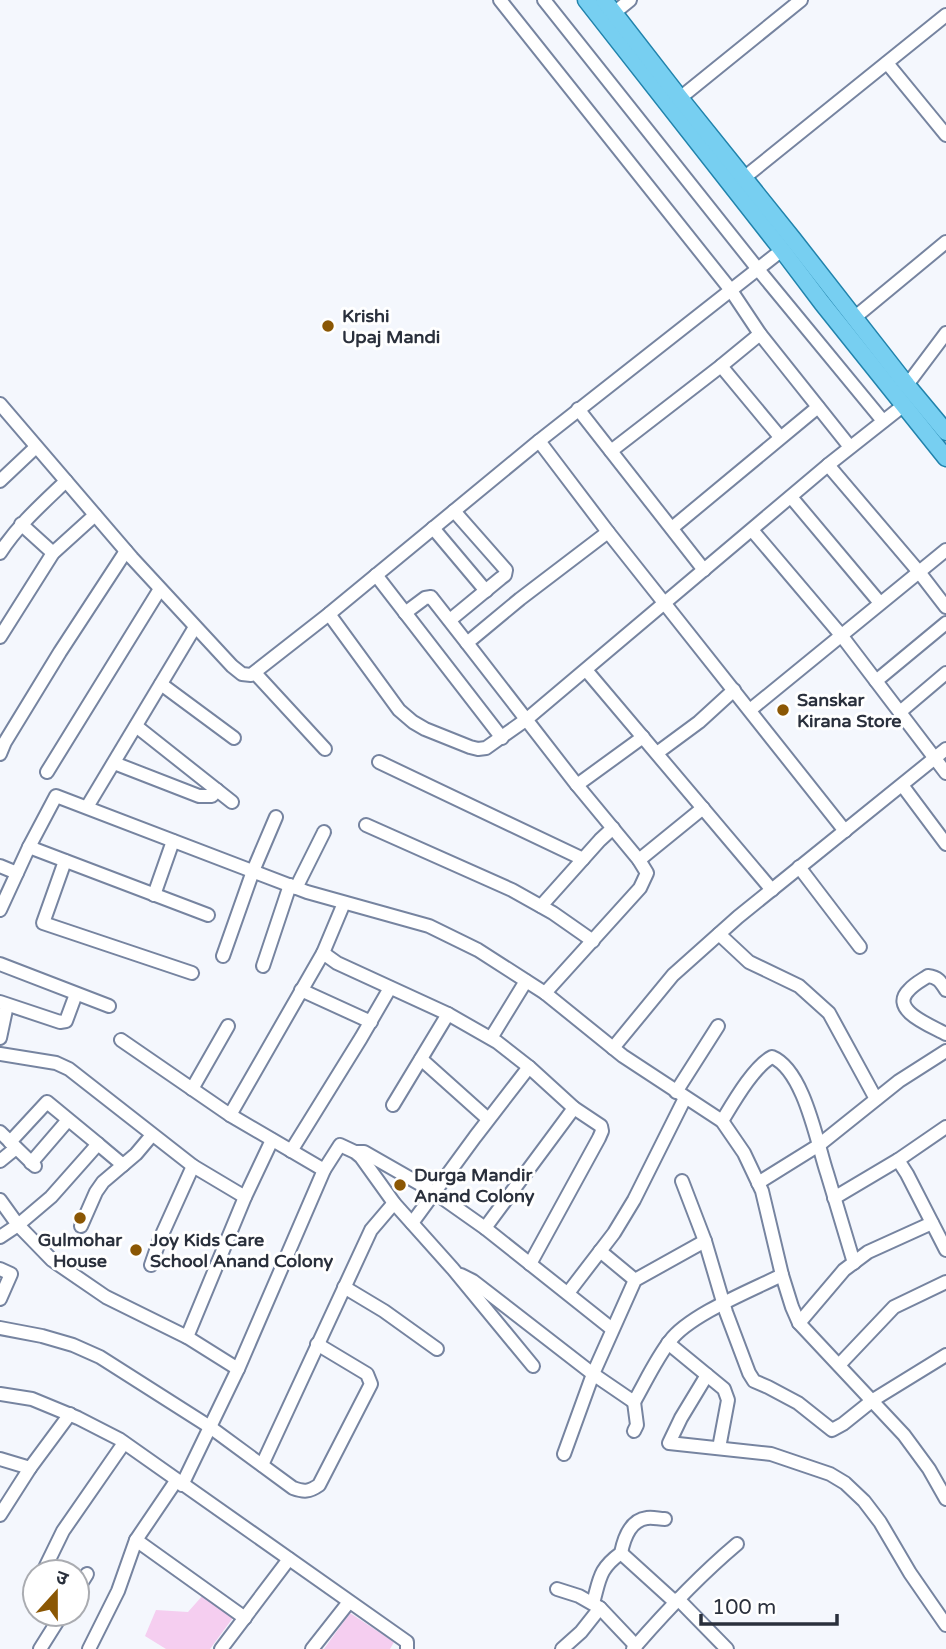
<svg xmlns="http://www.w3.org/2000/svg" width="946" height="1649" font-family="'Varela Round','Noto Sans Devanagari',sans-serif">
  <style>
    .green { fill: #f5cef0 }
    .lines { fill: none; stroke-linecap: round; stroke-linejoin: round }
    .minor-casing { stroke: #7684a0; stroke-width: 16 }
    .major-casing { stroke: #2183ac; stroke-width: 19 }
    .minor { stroke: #fff; stroke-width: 12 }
    .major { stroke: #77cff1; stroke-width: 16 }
    .poi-dot { fill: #8b5704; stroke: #fff; stroke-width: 2.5 }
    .labels { text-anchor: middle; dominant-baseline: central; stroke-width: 6; stroke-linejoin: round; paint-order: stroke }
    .poi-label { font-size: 18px; font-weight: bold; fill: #2a303c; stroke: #fff; text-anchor: start }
  </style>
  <rect width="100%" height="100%" fill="#f4f7fd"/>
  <g class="green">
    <path d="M204,1594L235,1615L210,1649H166L145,1636L156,1610L188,1612Z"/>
    <path d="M350,1613L394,1642L390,1649H324Z"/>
  </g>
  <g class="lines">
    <defs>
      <g id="minor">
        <path d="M500,0L730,289L760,334L850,447"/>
        <path d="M544,0L757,268L883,421"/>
        <path d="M614,13L630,0"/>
        <path d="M887,63L946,135"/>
        <path d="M680,98L801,0"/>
        <path d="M745,177L946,15"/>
        <path d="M854,318L946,242"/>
        <path d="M721,366L780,437"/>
        <path d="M907,385L946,333"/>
        <path d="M0,404L132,558L232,666L242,674L251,675L329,614L539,441L782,250"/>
        <path d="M578,409L704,570"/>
        <path d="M539,441L608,532L845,831"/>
        <path d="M611,451L721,366L760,334"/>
        <path d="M828,465L919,572L946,607"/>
        <path d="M0,481L36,447"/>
        <path d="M791,497L880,603"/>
        <path d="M21,524L53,553"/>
        <path d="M433,528L486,591"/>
        <path d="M672,528L818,407"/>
        <path d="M752,530L841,635L946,773"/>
        <path d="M608,532L520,599L467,643L577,785L639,860L703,808"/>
        <path d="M0,553C18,525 42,504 66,481"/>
        <path d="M376,575L502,738"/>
        <path d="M405,613L425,598L431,597L467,643"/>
        <path d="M329,614L399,710L413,722L425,729L470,747L478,749L486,748L527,719L828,465L904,405"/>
        <path d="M450,620L501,578L505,575L506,570L454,511"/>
        <path d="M0,637L53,553L95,515"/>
        <path d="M586,670L772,890"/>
        <path d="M255,673L325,749"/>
        <path d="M876,681L946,623"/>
        <path d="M161,684L234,738"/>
        <path d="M750,710L946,550"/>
        <path d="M900,712L946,673"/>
        <path d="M136,726L232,802"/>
        <path d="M657,753L699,722L734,690"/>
        <path d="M0,754L5,742L60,652L126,551"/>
        <path d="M379,762L583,859"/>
        <path d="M114,763L199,796H212L217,790"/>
        <path d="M47,772L160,589"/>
        <path d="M577,785L643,737"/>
        <path d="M902,785L946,844"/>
        <path d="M87,807L195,627"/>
        <path d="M366,825L512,890L553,913L593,941"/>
        <path d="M29,847L208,915"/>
        <path d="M65,861L43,923L192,973"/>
        <path d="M0,866L17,873"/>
        <path d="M799,867L860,947"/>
        <path d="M296,888L324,832"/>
        <path d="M154,895L173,841"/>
        <path d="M541,906L600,840L613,828"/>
        <path d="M0,910L29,847L56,796L307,892L429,926L478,950L545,993L623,1056L722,1121L744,1153L762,1191L782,1275L792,1307L799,1323L904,1435L929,1469L946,1499"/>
        <path d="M719,934L749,962L799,986L829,1013L876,1099"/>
        <path d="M323,953L337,963L448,1014L497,1042L529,1067L574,1108L601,1126L602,1131L599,1138L530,1264"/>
        <path d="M223,956L253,871L276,817"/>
        <path d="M0,964L109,1006"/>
        <path d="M263,966L290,885"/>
        <path d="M301,990L371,1022"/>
        <path d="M946,990C941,982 938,977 928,976C922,980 914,984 909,990C888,1010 932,1026 946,1034"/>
        <path d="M545,993L640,888L647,873L639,860"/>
        <path d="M0,1002L60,1022L66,1021L76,994"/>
        <path d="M0,1038L7,1005"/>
        <path d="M491,1038L526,981"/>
        <path d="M121,1040L230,1115L324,1170"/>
        <path d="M613,1048L673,975L738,917L946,749"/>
        <path d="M0,1054L56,1063L69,1069L193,1166L245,1197"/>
        <path d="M421,1059L488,1119"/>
        <path d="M192,1089L228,1026"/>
        <path d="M676,1092L718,1026"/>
        <path d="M393,1105L448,1014"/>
        <path d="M230,1115L323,953L344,903"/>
        <path d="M722,1121C733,1103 754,1066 772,1057C804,1070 817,1143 827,1173C836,1203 845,1233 854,1263"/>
        <path d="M0,1132L35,1166"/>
        <path d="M10,1142L47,1102L98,1144"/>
        <path d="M291,1151L361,1038L390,988"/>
        <path d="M356,1152H364L434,1192L485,1228L612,1329"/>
        <path d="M898,1160L907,1174L946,1250"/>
        <path d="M0,1161L16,1148"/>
        <path d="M31,1163L68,1120"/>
        <path d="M682,1181L705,1241L726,1312L749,1373L754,1381L768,1387L798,1403L832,1430L843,1424L873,1400L946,1355"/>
        <path d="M758,1183L819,1145L899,1081L946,1051"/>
        <path d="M834,1198L898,1160L946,1127"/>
        <path d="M0,1200L18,1225L52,1260L106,1297L187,1337L238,1369"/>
        <path d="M412,1223L475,1137L529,1067"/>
        <path d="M81,1226L96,1192L103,1182L136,1154L152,1135"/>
        <path d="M485,1228L574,1108"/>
        <path d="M0,1237L18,1225L51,1197L98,1144L123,1165"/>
        <path d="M600,1251L635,1280"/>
        <path d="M151,1265L160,1239L193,1166"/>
        <path d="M0,1269L11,1274L0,1299"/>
        <path d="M461,1275L473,1281L593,1374L634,1402C646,1381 656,1359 670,1341C689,1315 752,1290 782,1275"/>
        <path d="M344,1287L384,1311L437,1349"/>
        <path d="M568,1293L614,1233L634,1200L685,1098"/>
        <path d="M799,1323L844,1270L868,1252L932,1223"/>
        <path d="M0,1328L42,1336L73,1345L100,1357L210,1427L293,1488C304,1492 309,1492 319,1485L371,1384L367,1374L317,1344"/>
        <path d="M187,1337L245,1197L272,1140"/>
        <path d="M668,1343L724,1389L728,1400L719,1448"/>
        <path d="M839,1365L894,1307L946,1282"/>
        <path d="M707,1375L681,1418L669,1443L771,1454L830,1474L845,1483L864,1501L880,1522L910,1573L946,1625"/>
        <path d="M0,1394L32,1399L78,1418L119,1439L407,1642V1649"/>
        <path d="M634,1431L637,1425L634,1402"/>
        <path d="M564,1454L593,1374L635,1280L705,1241"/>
        <path d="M0,1459L30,1468L70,1414"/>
        <path d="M262,1465L371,1230L394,1203"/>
        <path d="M176,1481L136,1540L245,1618"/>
        <path d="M182,1485L238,1369L324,1170L340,1145L355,1152L361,1157L394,1203L453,1269L533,1366"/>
        <path d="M0,1515L30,1468"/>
        <path d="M621,1553L675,1602"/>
        <path d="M43,1572L63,1531L124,1443"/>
        <path d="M557,1589L579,1596L600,1608L636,1646"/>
        <path d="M77,1590L87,1574"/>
        <path d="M678,1599L727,1649"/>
        <path d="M593,1603C600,1578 599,1569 621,1553C624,1538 630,1520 647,1518C653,1517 659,1519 665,1519"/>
        <path d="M40,1649L62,1614"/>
        <path d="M89,1649L118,1591L136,1540"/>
        <path d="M221,1649L289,1559"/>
        <path d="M312,1649L349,1602"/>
        <path d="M562,1649L581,1632L600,1608"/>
        <path d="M633,1649C666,1611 699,1576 737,1544"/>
      </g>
      <g id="major">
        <path d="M586,0L782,250L822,303L946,458"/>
        <path d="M604,0L680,98L793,239L907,385L946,432"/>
      </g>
    </defs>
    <use href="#minor" class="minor-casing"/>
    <use href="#major" class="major-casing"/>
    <use href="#minor" class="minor"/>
    <use href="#major" class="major"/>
  </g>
  <g class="poi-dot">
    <circle cx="328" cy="326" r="7"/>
    <circle cx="783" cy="710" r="7"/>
    <circle cx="400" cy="1185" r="7"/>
    <circle cx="80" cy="1218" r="7"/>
    <circle cx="136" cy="1250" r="7"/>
  </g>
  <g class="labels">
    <g class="poi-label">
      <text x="342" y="316">Krishi<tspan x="342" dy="21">Upaj Mandi</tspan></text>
      <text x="797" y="700">Sanskar<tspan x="797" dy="21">Kirana Store</tspan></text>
      <text x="414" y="1175">Durga Mandir<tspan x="414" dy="21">Anand Colony</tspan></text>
      <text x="80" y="1240" text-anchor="middle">Gulmohar<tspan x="80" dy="21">House</tspan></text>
      <text x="150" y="1240">Joy Kids Care<tspan x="150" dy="21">School Anand Colony</tspan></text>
    </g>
  </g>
  <g transform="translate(56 1593) rotate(21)"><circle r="33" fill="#ffffff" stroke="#aaacb1" stroke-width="2"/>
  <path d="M0-5L12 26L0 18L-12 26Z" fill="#8b5704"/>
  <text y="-10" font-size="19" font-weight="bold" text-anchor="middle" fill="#2a303c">उ</text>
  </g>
  <path d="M701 1614v10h136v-10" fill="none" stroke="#2a303c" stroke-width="3.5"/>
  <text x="712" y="1614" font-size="21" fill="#2a303c" stroke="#ffffff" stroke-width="5" paint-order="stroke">100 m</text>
</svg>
